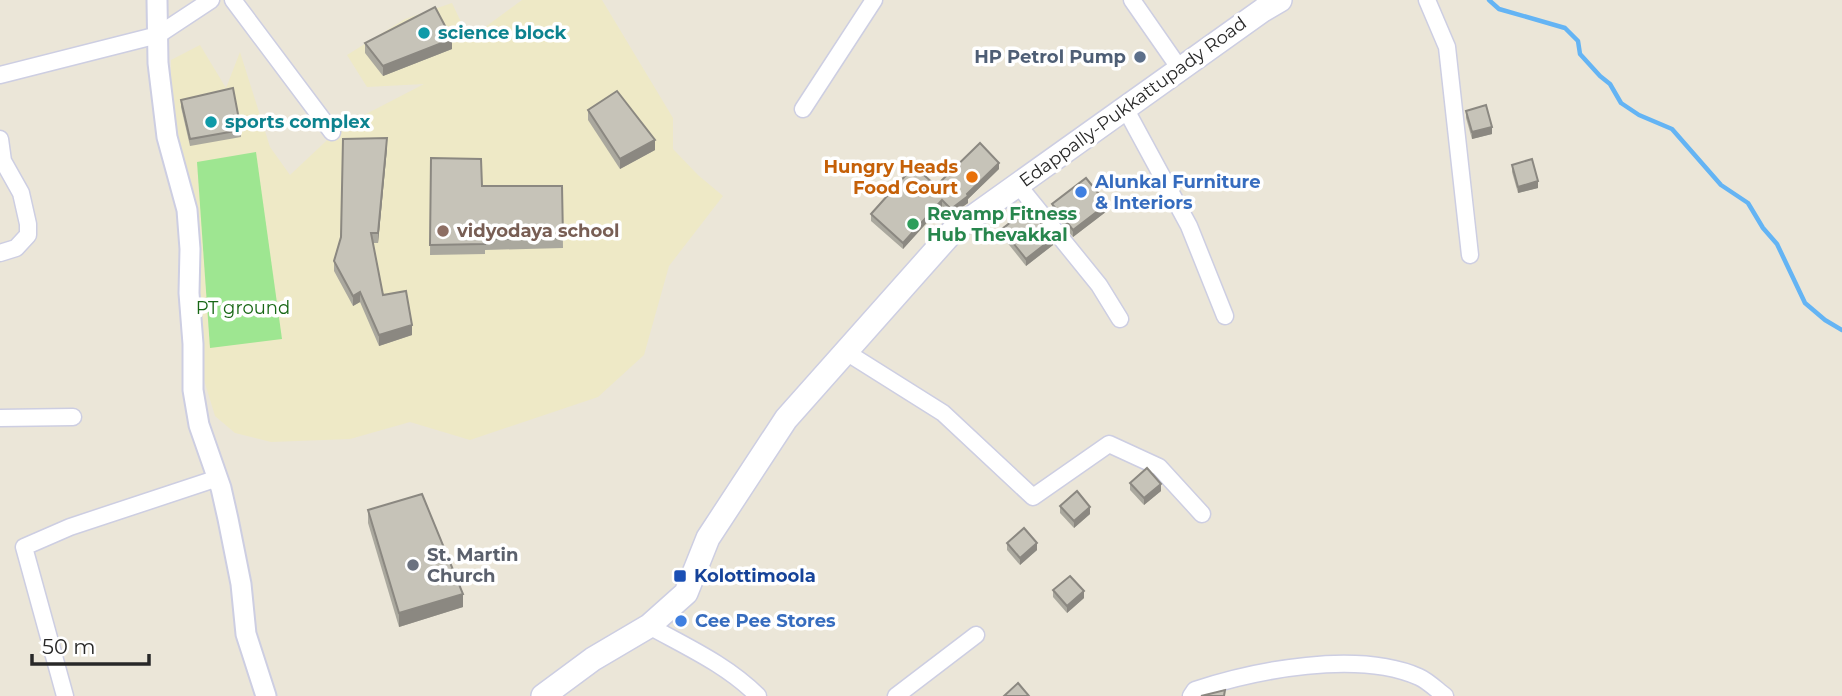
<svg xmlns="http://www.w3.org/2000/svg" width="1842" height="696" font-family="Montserrat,sans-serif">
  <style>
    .education { fill: #eee9c6 }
    .green { fill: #9ee691 }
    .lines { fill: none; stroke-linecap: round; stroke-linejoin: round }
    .stream { stroke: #64b4f4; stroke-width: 4.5 }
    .minor-casing { stroke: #cdcee2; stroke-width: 19 }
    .tertiary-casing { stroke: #cdcee2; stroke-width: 23 }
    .secondary-casing { stroke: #cdcee2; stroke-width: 26 }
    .minor { stroke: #fff; stroke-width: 16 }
    .tertiary { stroke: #fff; stroke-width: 19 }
    .secondary { stroke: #fff; stroke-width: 23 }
    .wall { fill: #aaa89e }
    .shaded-wall { fill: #8b8881 }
    .building { fill: #c6c3b8; stroke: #8b8881; stroke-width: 2 }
    .culture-dot { fill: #0f9aa8; stroke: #fff; stroke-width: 2.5 }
    .service-dot { fill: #5c6f8a; stroke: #fff; stroke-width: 2.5 }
    .food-dot { fill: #e8710a; stroke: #fff; stroke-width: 2.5 }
    .shop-dot { fill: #3f7fe0; stroke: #fff; stroke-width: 2.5 }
    .leisure-dot { fill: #2e9e5b; stroke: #fff; stroke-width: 2.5 }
    .education-dot { fill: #8d6e63; stroke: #fff; stroke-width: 2.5 }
    .worship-dot { fill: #6b7280; stroke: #fff; stroke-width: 2.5 }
    .transit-dot { fill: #1a4fb4; stroke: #fff; stroke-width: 2.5 }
    .labels { text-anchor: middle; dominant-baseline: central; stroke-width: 7; stroke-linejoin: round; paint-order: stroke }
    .culture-label { font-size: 18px; font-weight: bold; fill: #0d838f; stroke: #fff; text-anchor: start }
    .service-label { font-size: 18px; font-weight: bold; fill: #4e5e75; stroke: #fff; text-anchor: end }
    .street-label { font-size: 18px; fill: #282828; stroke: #fff }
    .food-label { font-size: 18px; font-weight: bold; fill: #c56008; stroke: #fff; text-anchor: end }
    .shop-label { font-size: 18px; font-weight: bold; fill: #366cbe; stroke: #fff; text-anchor: start }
    .leisure-label { font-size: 18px; font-weight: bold; fill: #27864d; stroke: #fff; text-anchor: start }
    .education-label { font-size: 18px; font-weight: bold; fill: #785e54; stroke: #fff; text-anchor: start }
    .park-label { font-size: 18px; fill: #186715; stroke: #fff }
    .worship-label { font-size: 18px; font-weight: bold; fill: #5b616d; stroke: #fff; text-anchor: start }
    .transit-label { font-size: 18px; font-weight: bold; fill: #164399; stroke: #fff; text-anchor: start }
  </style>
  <rect width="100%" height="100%" fill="#ebe6d8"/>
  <path class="education" d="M522,0H602L673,118V149L698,175L723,196L669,266L644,355L598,397L470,440L410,422L350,439L271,442L235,433L215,416L193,344L200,291L171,93V60L200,45L226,88L240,52L270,147L290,175L341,127L424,84L367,87L347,55L405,19L452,3L469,39Z"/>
  <path class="green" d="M256,152L282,339L210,348L197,162Z"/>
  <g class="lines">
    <path class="stream" d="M1489,0L1499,9L1565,28L1578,41L1580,54L1600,76L1610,84L1621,103L1639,115L1672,129L1721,185L1748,203L1763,228L1777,244L1805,303L1825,320L1842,330"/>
    <defs>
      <g id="minor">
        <path d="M233,0L332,132"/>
        <path d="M1132,0L1180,69"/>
        <path d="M1427,0L1447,47L1470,255"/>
        <path d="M0,75L158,35L211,0"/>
        <path d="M1125,108L1189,226L1225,316"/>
        <path d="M803,109L874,0"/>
        <path d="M0,139L3,161L21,193L28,224V235L16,248L0,253"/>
        <path d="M1018,185L1099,285L1120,319"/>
        <path d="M846,352L943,413L1033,497L1109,444L1159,467L1202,514"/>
        <path d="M0,418L73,417"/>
        <path d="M649,626C687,647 727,665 758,696"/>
        <path d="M65,696L24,547L70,527L218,478"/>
        <path d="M896,696L976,635"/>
        <path d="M1191,696L1195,690C1256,670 1357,650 1419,677C1428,681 1437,690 1445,696"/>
      </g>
      <path id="tertiary" d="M157,0L158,63L167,137L187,210L190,249L189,293L193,344V390L199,425L221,488L228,519L241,584L246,634L266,696"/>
      <path id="secondary" d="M543,696L593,659L649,626L686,593L708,538L786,419L953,231L1263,10L1280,0"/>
    </defs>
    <use href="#minor" class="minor-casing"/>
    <use href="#tertiary" class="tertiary-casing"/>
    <use href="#secondary" class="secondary-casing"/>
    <use href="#minor" class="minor"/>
    <use href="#tertiary" class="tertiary"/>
    <use href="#secondary" class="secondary"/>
  </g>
  <g class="wall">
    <path d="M365,43L452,49L383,76L365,53Z"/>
    <path d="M181,100L241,130V137L190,146L181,107Z"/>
    <path d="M588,110L655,150L620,169L588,120Z"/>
    <path d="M1466,111L1492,134L1472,139L1466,118Z"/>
    <path d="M387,148L378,243H373L383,295L412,335L379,346L360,302L353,306L334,271V261Z"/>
    <path d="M431,158L482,186H562L563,248L485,250V254L430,255Z"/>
    <path d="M1512,165L1538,188L1518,193L1512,172Z"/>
    <path d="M999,169L968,199V203L951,215L942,206L903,249L871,221V214Z"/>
    <path d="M1052,204L1107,211L1073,237L1052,211Z"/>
    <path d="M1002,229L1053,245L1026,266L1002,236Z"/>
    <path d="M1130,483L1161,491L1144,505L1130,490Z"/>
    <path d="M1060,506L1090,514L1074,528L1060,513Z"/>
    <path d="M368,510L463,607L399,627L368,523Z"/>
    <path d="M1007,543L1037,550L1020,565L1007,550Z"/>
    <path d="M1053,590L1084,598L1067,613L1053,597Z"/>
  </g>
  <g class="shaded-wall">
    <path d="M452,39V49L383,76V66Z"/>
    <path d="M1492,127V134L1472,139V132Z"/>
    <path d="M387,138V148L378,243V233Z"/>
    <path d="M655,140V150L620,169V159Z"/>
    <path d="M999,163V169L968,199V203L951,215V209Z"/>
    <path d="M1538,181V188L1518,193V187Z"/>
    <path d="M942,200V206L903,249V243Z"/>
    <path d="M1107,204V211L1073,237V230Z"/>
    <path d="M1053,238V245L1026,266V259Z"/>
    <path d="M360,292V302L353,306V296Z"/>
    <path d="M412,325V335L379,346V335Z"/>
    <path d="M1161,484V491L1144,505V498Z"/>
    <path d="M1090,507V514L1074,528V521Z"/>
    <path d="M1037,543V550L1020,565V558Z"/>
    <path d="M1084,591V598L1067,613V606Z"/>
    <path d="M463,594V607L399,627V613Z"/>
  </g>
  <g class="building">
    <path d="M435,7L452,39L383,66L365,43Z"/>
    <path d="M233,88L241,130L190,139L181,100Z"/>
    <path d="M617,91L655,140L620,159L588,110Z"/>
    <path d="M1486,105L1492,127L1472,132L1466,111Z"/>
    <path d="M387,138L378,233H371L383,295L406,291L412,325L379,335L360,292L353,296L334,261L341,237L343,139Z"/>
    <path d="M980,143L999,163L967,194L968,196L951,209L942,200L903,243L871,214L914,166L936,186Z"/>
    <path d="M431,158L481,159L482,186H562L563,238L485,239V244L430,245Z"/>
    <path d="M1532,159L1538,181L1518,187L1512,165Z"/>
    <path d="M1086,178L1107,204L1073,230L1052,204Z"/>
    <path d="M1029,208L1053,238L1026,259L1002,229Z"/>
    <path d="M1147,468L1161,484L1144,498L1130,483Z"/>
    <path d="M1077,491L1090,507L1074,521L1060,506Z"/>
    <path d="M422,494L463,594L399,613L368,510Z"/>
    <path d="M1024,528L1037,543L1020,558L1007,543Z"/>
    <path d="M1070,576L1084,591L1067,606L1053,590Z"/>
    <path d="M1018,683L1029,696H1004Z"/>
    <path d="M1225,690L1224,696H1201Z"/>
  </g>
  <g class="culture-dot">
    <circle cx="424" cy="33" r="7"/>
    <circle cx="211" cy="122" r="7"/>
  </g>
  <circle class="service-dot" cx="1140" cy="57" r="7"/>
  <circle class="food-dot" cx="972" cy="177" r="7"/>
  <g class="shop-dot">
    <circle cx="1081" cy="192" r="7"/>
    <circle cx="681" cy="621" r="7"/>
  </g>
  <circle class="leisure-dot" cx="913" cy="224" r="7"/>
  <circle class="education-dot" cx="443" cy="231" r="7"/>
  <circle class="worship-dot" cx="413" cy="565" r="7"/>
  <rect class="transit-dot" x="673" y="569" width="14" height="14" rx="3.5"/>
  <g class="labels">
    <g class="culture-label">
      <text x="438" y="33">science block</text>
      <text x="225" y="122">sports complex</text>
    </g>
    <g class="service-label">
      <text x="1126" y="57">HP Petrol Pump</text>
    </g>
    <g class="street-label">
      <text transform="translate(1133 102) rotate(-36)">Edappally-Pukkattupady Road</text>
    </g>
    <g class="food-label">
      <text x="958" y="167">Hungry Heads<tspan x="958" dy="21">Food Court</tspan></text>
    </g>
    <g class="shop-label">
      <text x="1095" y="182">Alunkal Furniture<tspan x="1095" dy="21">&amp; Interiors</tspan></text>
      <text x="695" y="621">Cee Pee Stores</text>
    </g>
    <g class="leisure-label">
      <text x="927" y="214">Revamp Fitness<tspan x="927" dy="21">Hub Thevakkal</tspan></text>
    </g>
    <g class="education-label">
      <text x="457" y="231">vidyodaya school</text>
    </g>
    <g class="park-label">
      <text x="243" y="308">PT ground</text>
    </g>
    <g class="worship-label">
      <text x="427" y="555">St. Martin<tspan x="427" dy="21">Church</tspan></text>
    </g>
    <g class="transit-label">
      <text x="694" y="576">Kolottimoola</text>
    </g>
  </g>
  <path d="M32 654v10h117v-10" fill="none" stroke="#282828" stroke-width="3.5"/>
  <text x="42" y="654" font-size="21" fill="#282828" stroke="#ffffff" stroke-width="5" paint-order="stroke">50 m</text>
</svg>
